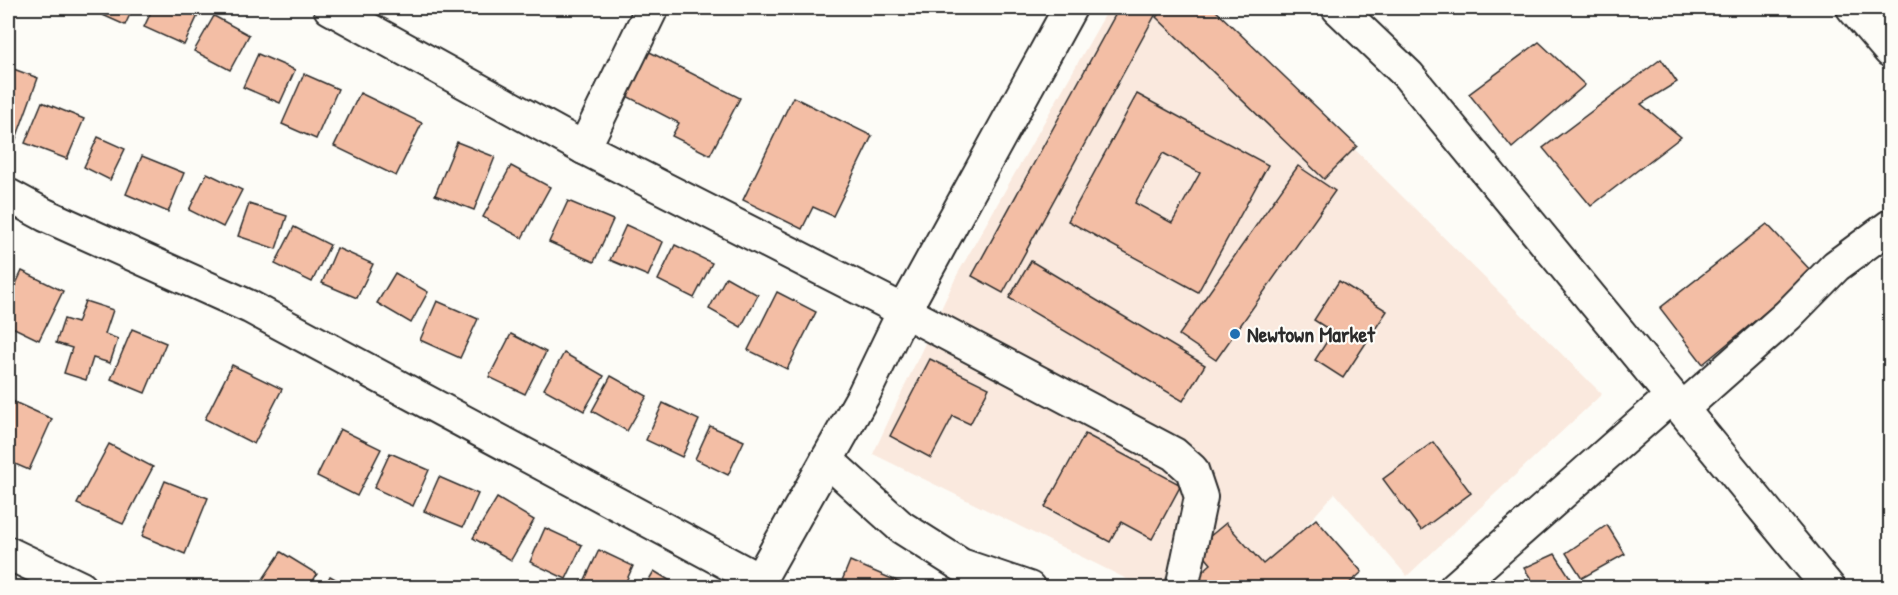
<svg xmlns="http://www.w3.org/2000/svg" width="1898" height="595" font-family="'Patrick Hand',sans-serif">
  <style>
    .built { fill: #fae9de }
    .building { fill: #f3bea5; stroke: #2b2b2b; stroke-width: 1.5; fill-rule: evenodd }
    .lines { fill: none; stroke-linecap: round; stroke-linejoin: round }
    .minor-casing { stroke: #2b2b2b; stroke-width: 36 }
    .minor { stroke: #fdfcf7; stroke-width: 32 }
    .poi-dot { fill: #1f6fb2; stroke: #fdfcf7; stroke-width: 2 }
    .labels { text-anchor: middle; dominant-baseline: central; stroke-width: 4.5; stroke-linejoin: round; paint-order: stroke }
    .poi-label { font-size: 22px; font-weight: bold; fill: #2b2b2b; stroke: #fdfcf7; text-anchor: start }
  </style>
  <rect width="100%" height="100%" fill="#fdfcf7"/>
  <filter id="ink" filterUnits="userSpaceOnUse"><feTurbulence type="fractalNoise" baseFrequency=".0167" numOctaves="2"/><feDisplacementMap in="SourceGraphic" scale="12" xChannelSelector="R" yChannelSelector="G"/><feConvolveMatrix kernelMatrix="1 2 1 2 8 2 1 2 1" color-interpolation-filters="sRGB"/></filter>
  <g filter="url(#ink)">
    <path class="built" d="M1109,8H1212L1602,394L1407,576L1335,493L1251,587H1143L873,454L957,275Z"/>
    <g class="building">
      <path d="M87,8H133L125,25Z"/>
      <path d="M153,8H188L199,13L184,45L144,27Z"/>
      <path d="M1119,8H1159L1003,293L972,276Z"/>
      <path d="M1165,8H1213L1357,146L1324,179L1156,17Z"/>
      <path d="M214,16L249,35L230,70L194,51Z"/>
      <path d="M1539,42L1585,85L1512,148L1469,94Z"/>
      <path d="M636,45L740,98L710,155L672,136L679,123L613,89Z"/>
      <path d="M258,54L295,70L280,103L243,87Z"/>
      <path d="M1661,59L1677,82L1641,104L1681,137L1591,206L1543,148Z"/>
      <path d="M8,67L38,78L13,147L8,145Z"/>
      <path d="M304,74L338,89L316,139L282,124Z"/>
      <path d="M360,93L422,123L396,176L334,146Z"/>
      <path d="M1137,94L1268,165L1198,292L1068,221ZM1163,153L1200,173L1172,223L1135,203Z"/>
      <path d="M793,97L872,136L833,216L813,207L802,229L743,200Z"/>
      <path d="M42,102L84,119L67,159L25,143Z"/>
      <path d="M98,137L125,149L110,180L84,167Z"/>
      <path d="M457,142L495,157L474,210L435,195Z"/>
      <path d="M142,156L184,173L168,212L126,194Z"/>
      <path d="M511,166L550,187L522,238L483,217Z"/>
      <path d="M1298,166L1335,191L1216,360L1179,335Z"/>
      <path d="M207,173L242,190L223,227L189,210Z"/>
      <path d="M568,201L613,220L594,262L549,242Z"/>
      <path d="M249,204L287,216L276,249L238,236Z"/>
      <path d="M1767,224L1813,273L1703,364L1660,308Z"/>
      <path d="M626,225L663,242L648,276L610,260Z"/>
      <path d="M294,227L330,245L312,282L275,264Z"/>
      <path d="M675,245L712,263L694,298L658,280Z"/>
      <path d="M337,248L373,264L357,298L322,283Z"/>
      <path d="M1031,261L1205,365L1183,401L1009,298Z"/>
      <path d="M22,271L63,291L39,340L8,325V301Z"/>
      <path d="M395,273L428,292L411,323L377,303Z"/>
      <path d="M726,277L758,295L741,327L709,309Z"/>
      <path d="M1339,281L1387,311L1343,378L1315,360L1333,332L1314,320Z"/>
      <path d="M777,292L816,312L787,369L748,350Z"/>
      <path d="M85,301L113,310L105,334L118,339L110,363L93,358L86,380L64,373L72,348L56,343L64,319L77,323Z"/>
      <path d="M437,301L478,319L460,358L420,340Z"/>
      <path d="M132,329L166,343L145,393L111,379Z"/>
      <path d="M511,334L546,352L525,394L489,377Z"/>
      <path d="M564,353L604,376L584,411L544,389Z"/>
      <path d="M930,359L989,388L970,424L953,416L931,458L890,436Z"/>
      <path d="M232,365L282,389L254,444L205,419Z"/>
      <path d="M611,376L647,396L627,431L592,411Z"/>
      <path d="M12,401L52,419L29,470L8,461V411Z"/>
      <path d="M663,403L699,420L682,457L646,440Z"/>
      <path d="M710,426L744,441L728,475L695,459Z"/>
      <path d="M340,429L381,449L357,496L317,476Z"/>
      <path d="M1085,434L1181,485L1152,539L1121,522L1110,542L1045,507Z"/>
      <path d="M1433,442L1471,493L1421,530L1383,479Z"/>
      <path d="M109,444L153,467L123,524L77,504Z"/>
      <path d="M390,453L429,470L413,506L374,488Z"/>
      <path d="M439,477L478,494L463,527L424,511Z"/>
      <path d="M165,481L208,498L185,554L142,536Z"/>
      <path d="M497,498L534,520L511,560L473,538Z"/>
      <path d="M1316,519L1362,572L1344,588H1201L1194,579L1211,564L1197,547L1226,523L1263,564Z"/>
      <path d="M1607,525L1625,554L1582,578L1566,553Z"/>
      <path d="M545,528L582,545L566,579L530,562Z"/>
      <path d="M599,550L633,566L623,588H581Z"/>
      <path d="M281,552L317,574L309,588L259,585Z"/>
      <path d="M1555,554L1577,588H1537L1524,568Z"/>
      <path d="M850,561L913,588H839Z"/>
      <path d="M654,571L682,588H644Z"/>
      <path d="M330,576L351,588H324Z"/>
    </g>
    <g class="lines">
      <defs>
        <g id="minor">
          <path d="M330,8L584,148L904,311L1174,454L1192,470L1201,497L1182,588"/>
          <path d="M1338,8L1408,75L1829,588"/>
          <path d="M1853,8L1890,51"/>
          <path d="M584,148L652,8"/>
          <path d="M8,195L45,215L250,307L759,580"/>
          <path d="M1682,409L1788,315L1836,266L1890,226"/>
          <path d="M827,460L901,527L961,565L1029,588"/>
          <path d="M8,553L81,588"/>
          <path d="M755,588L863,396L904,311L1070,8"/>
          <path d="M1455,588L1671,397"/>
        </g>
      </defs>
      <use href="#minor" class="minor-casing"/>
      <use href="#minor" class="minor"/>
    </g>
  </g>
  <circle class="poi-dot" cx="1235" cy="334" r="6"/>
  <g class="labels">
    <g class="poi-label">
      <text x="1247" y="334">Newtown Market</text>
    </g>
  </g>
  <rect width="1898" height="595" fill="none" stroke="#fdfcf7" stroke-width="30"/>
  <rect x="15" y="15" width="1868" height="565" fill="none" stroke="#2b2b2b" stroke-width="2" filter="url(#ink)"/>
</svg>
